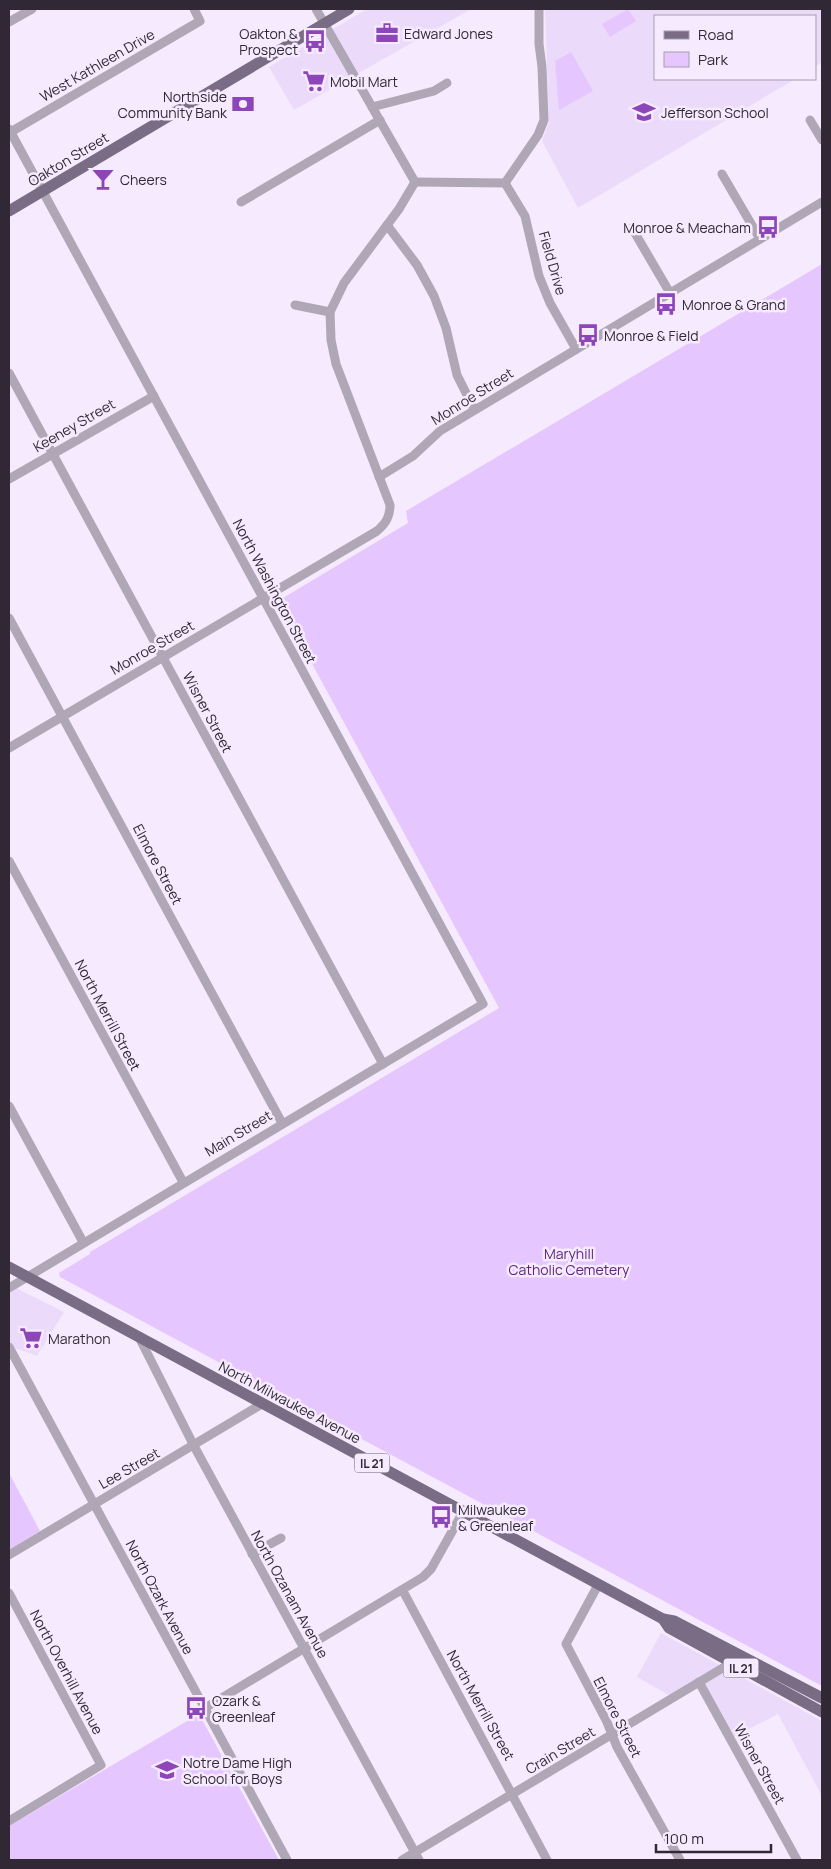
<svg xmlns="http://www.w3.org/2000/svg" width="831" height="1869" font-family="Manrope,sans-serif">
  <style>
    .built { fill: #ecdafa }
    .green { fill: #e6c6ff }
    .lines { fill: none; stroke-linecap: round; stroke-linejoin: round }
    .minor { stroke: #afa7b5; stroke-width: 9 }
    .major { stroke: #7a6c85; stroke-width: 11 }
    .labels { text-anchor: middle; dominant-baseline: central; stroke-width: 5; stroke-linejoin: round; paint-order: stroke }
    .shield { fill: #f5eafe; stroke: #6b6371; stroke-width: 1 }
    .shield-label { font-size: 12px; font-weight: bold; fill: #302935 }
    .poi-label { font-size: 14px; fill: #302935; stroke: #f5eafe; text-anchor: start }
    .street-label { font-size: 14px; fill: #302935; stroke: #f5eafe }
    .park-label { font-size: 14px; fill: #5e2480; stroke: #f5eafe }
  </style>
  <rect width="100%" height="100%" fill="#f5eafe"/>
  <g class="built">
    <path d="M367,9H471L294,110L269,67Z"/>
    <path d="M545,9H822V62L815,67V16H655V79H795L578,208L542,141L549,122Z"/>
    <path d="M14,1287L64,1312L37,1356L9,1346V1290Z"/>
    <path d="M661,1633L822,1721V1796L778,1714L731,1738L700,1681L672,1697L637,1677Z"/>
  </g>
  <g class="green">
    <path d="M628,9L636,21L610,37L602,24Z"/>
    <path d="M571,52L593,91L559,110L555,61Z"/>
    <path d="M822,264V1686L60,1277L59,1273L90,1254V1252L499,1008L278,601L408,523L406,511Z"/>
    <path d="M9,1473L40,1531L9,1550Z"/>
    <path d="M199,1714L279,1860H9V1826Z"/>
  </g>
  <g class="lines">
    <g class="minor">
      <path d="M316,9L415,182"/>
      <path d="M9,22L32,9"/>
      <path d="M372,107L434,91L447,83"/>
      <path d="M810,120L822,140"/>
      <path d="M9,129L483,1004L9,1288"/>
      <path d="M9,133L200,21L194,9"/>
      <path d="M722,174L760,239"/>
      <path d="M415,182L505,183L538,135L544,120L542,67L539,44V9"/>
      <path d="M505,183L525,216L539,276L550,303L576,349"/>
      <path d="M241,202L380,120"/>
      <path d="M387,225L417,265L434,296L446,328L457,375L474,409"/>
      <path d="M632,228L670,293"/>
      <path d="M295,305L330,312"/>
      <path d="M9,373L383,1064"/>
      <path d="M379,477L413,456L440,431L822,202"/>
      <path d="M9,479L154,396"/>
      <path d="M9,618L282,1123"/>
      <path d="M9,748L377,531C386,523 390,517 390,505L336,364L331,340L330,312L344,283L399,209L415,182"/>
      <path d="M9,861L183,1182"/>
      <path d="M9,1106L83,1242"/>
      <path d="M140,1339L194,1446L419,1860"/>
      <path d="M9,1347L287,1860"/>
      <path d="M252,1554L281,1538"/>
      <path d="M9,1555L262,1404"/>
      <path d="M598,1585L566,1644L607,1722L617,1747L680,1860"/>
      <path d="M403,1591L547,1860"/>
      <path d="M9,1593L101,1765L9,1821"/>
      <path d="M699,1682L797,1860"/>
      <path d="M205,1708L423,1577L431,1569L463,1512"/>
      <path d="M402,1860L731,1663"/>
    </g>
    <g class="major">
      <path d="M9,211L349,9"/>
      <path d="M9,1267L663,1619L674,1621L822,1698"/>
      <path d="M663,1619L669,1628L822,1712"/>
    </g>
  </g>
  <defs>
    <symbol id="office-bare" viewBox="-9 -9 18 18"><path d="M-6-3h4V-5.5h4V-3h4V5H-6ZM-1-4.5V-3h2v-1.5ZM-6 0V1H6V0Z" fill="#8d46b9" stroke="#f5eafe" stroke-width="2.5" paint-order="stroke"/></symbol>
    <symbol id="bus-bare" viewBox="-9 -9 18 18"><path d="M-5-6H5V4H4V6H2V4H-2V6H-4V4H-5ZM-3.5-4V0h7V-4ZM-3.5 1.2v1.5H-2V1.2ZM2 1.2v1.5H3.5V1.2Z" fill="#8d46b9" stroke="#f5eafe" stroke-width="2.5" paint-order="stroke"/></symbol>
    <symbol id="supermarket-bare" viewBox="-9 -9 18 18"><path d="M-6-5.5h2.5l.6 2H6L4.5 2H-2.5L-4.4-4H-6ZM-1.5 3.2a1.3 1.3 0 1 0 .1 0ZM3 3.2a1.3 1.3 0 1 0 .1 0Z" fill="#8d46b9" stroke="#f5eafe" stroke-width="2.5" paint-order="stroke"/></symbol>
    <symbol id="bank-bare" viewBox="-9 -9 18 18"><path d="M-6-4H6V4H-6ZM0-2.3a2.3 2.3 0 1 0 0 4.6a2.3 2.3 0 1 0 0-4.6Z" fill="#8d46b9" stroke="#f5eafe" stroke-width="2.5" paint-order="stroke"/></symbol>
    <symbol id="school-bare" viewBox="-9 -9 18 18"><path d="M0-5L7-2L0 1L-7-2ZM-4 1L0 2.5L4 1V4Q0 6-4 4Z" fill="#8d46b9" stroke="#f5eafe" stroke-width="2.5" paint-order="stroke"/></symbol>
    <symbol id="bar-bare" viewBox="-9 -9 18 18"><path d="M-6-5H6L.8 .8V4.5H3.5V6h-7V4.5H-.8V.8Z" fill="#8d46b9" stroke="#f5eafe" stroke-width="2.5" paint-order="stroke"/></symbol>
  </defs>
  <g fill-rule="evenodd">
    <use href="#office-bare" x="371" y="17" width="32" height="32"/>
    <use href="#bus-bare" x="299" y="25" width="32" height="32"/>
    <use href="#supermarket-bare" x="298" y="65" width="32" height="32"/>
    <use href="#bank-bare" x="227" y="88" width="32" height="32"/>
    <use href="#school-bare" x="628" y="96" width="32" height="32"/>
    <use href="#bar-bare" x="87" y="163" width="32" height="32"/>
    <use href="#bus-bare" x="752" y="211" width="32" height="32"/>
    <use href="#bus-bare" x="650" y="288" width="32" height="32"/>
    <use href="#bus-bare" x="572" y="319" width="32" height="32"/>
    <use href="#supermarket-bare" x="15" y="1322" width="32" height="32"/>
    <use href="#bus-bare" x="425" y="1501" width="32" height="32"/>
    <use href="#bus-bare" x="180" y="1692" width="32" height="32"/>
    <use href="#school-bare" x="151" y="1754" width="32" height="32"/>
  </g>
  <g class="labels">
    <g class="shield">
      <rect x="354.5" y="1453.5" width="35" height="19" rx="4"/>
      <rect x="723.5" y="1658.5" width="35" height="19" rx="4"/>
    </g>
    <g class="shield-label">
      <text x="372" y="1463">IL 21</text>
      <text x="741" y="1668">IL 21</text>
    </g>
    <g class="poi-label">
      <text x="298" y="33" text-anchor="end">Oakton &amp;<tspan x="298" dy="16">Prospect</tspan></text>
      <text x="404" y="33">Edward Jones</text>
      <text x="330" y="81">Mobil Mart</text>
      <text x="227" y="96" text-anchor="end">Northside<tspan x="227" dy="16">Community Bank</tspan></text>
      <text x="661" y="112">Jefferson School</text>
      <text x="120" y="179">Cheers</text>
      <text x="751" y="227" text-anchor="end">Monroe &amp; Meacham</text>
      <text x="682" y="304">Monroe &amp; Grand</text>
      <text x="604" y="335">Monroe &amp; Field</text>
      <text x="48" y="1338">Marathon</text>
      <text x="458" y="1509">Milwaukee<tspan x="458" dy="16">&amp; Greenleaf</tspan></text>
      <text x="212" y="1700">Ozark &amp;<tspan x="212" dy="16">Greenleaf</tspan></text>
      <text x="183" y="1762">Notre Dame High<tspan x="183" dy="16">School for Boys</tspan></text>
    </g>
    <g class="street-label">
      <text transform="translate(97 65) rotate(-30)">West Kathleen Drive</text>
      <text transform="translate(68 159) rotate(-31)">Oakton Street</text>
      <text transform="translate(553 263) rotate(74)">Field Drive</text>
      <text transform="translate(472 396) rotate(-32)">Monroe Street</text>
      <text transform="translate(74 425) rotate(-30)">Keeney Street</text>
      <text transform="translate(275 591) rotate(62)">North Washington Street</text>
      <text transform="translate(152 647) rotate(-30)">Monroe Street</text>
      <text transform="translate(208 712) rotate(62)">Wisner Street</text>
      <text transform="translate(158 864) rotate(62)">Elmore Street</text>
      <text transform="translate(108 1015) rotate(62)">North Merrill Street</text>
      <text transform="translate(238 1133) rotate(-31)">Main Street</text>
      <text transform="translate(290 1402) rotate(28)">North Milwaukee Avenue</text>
      <text transform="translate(129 1468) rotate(-30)">Lee Street</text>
      <text transform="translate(290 1594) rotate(61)">North Ozanam Avenue</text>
      <text transform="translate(160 1597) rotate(62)">North Ozark Avenue</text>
      <text transform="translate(67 1672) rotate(62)">North Overhill Avenue</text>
      <text transform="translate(481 1705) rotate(61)">North Merrill Street</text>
      <text transform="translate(618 1717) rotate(63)">Elmore Street</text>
      <text transform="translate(560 1750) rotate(-31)">Crain Street</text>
      <text transform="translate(760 1764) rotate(61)">Wisner Street</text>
    </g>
    <g class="park-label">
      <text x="569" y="1253">Maryhill<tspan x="569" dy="16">Catholic Cemetery</tspan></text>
    </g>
  </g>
  <rect width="831" height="1869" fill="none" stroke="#302935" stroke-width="20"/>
  <rect x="654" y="15" width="162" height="65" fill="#f5eafe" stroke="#a69dae"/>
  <rect x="664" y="31" width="25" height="8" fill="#7a6c85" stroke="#a69dae"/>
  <text x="698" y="40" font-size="15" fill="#302935">Road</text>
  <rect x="664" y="52" width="25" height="15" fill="#e6c6ff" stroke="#a69dae"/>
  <text x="698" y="65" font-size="15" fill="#302935">Park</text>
  <path d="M656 1844v8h115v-8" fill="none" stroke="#302935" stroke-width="2.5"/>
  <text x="664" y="1844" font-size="15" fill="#302935" stroke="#f5eafe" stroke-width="4" paint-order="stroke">100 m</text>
</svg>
